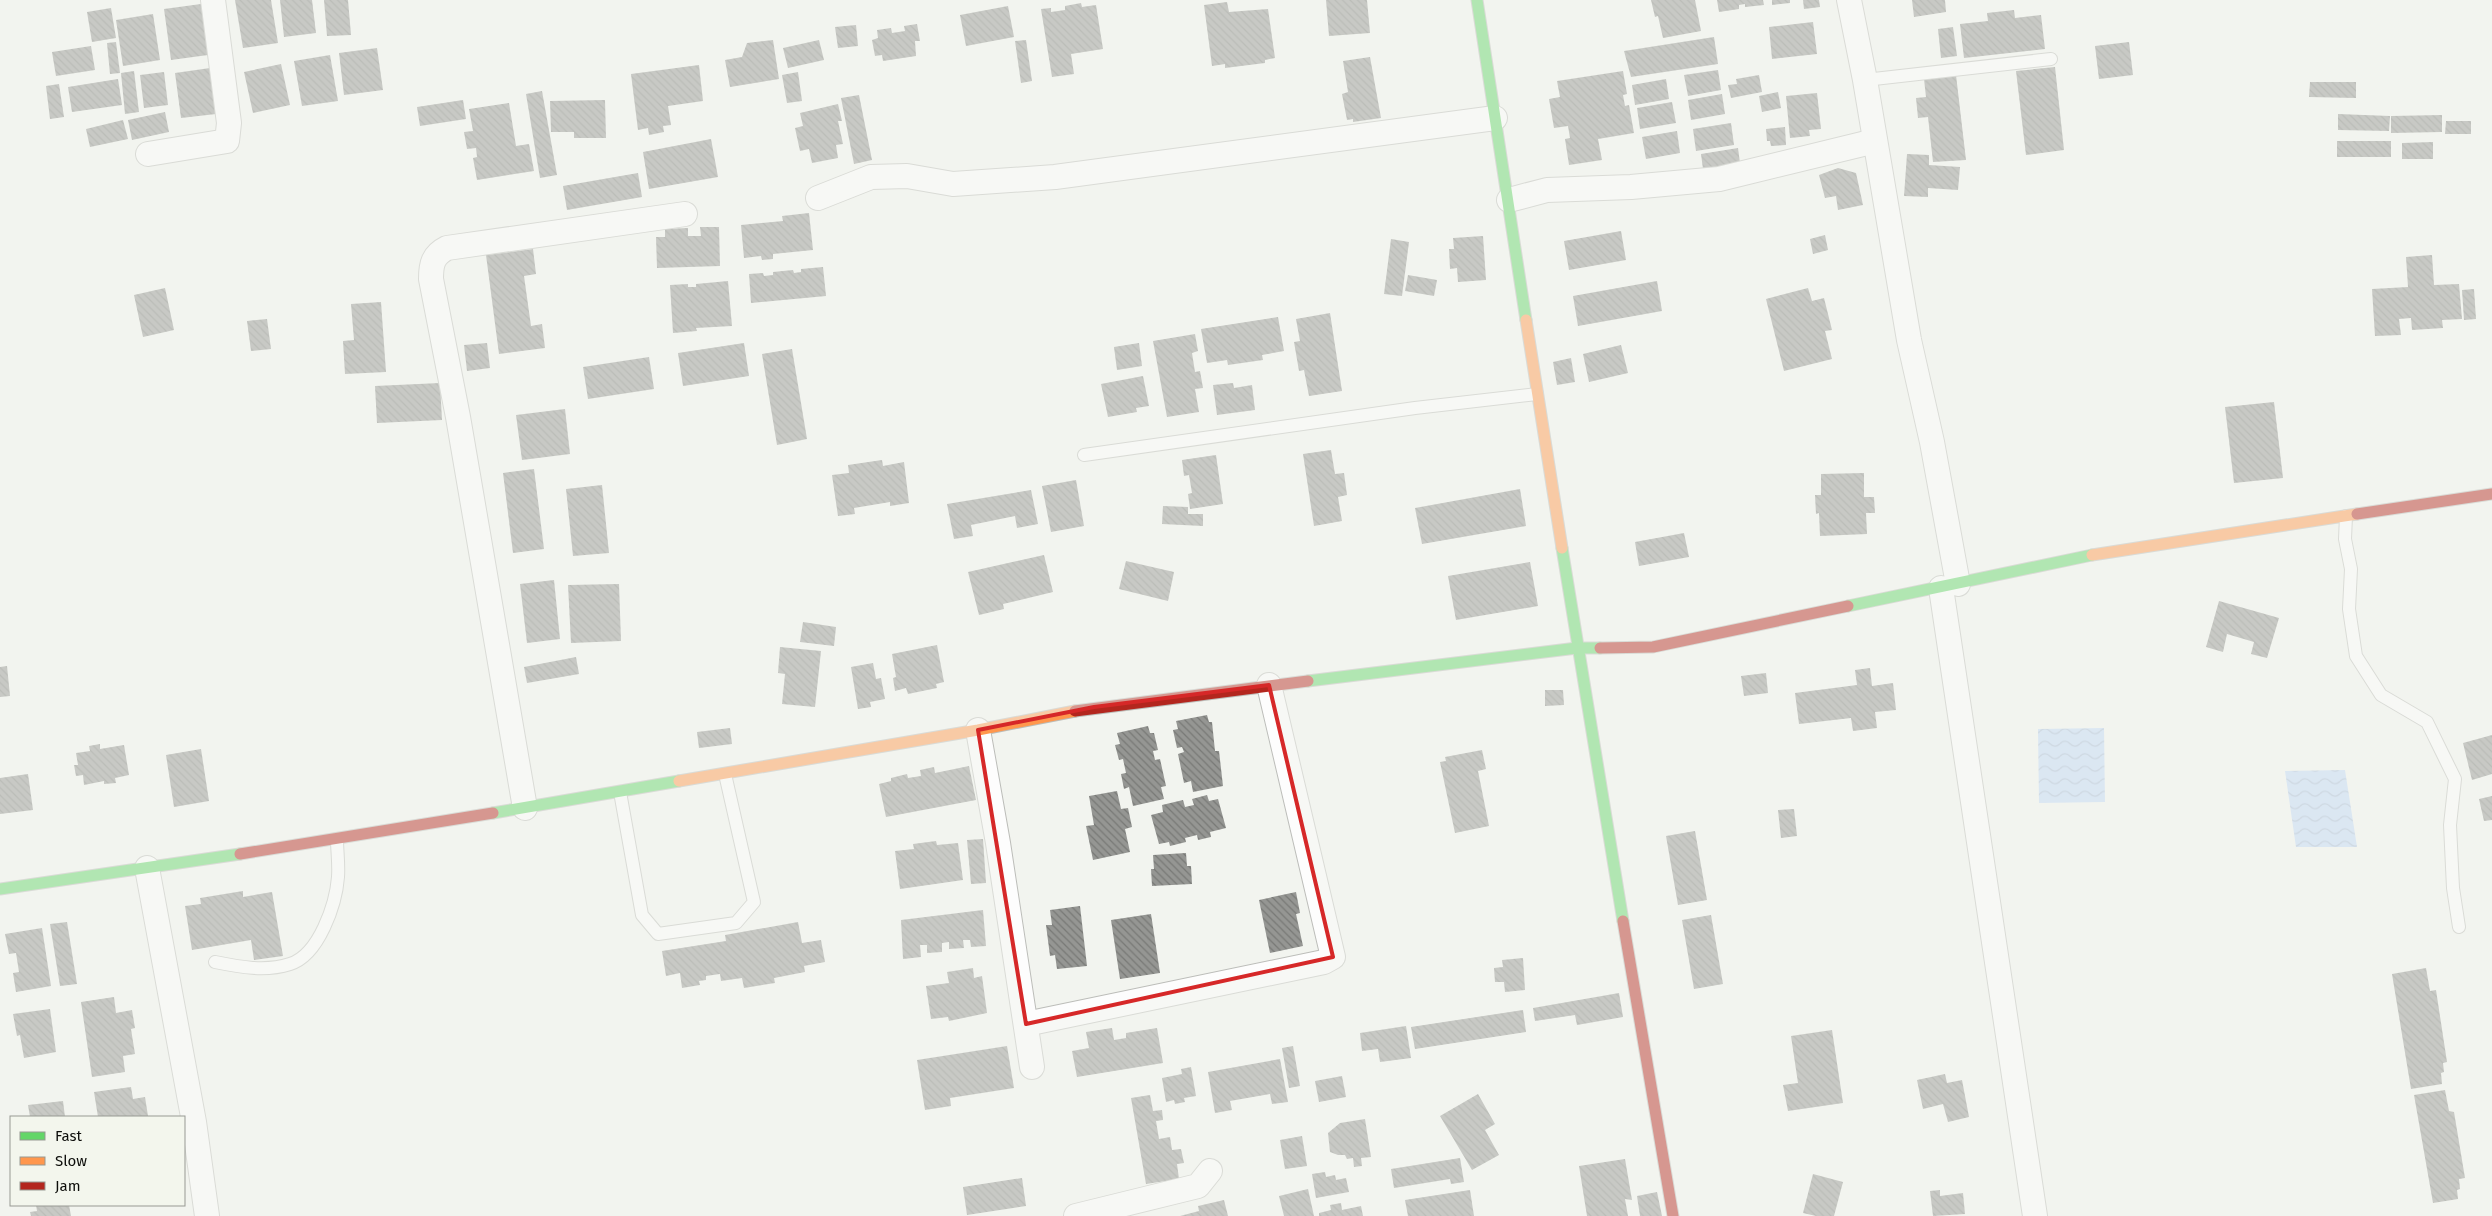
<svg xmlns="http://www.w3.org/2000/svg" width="2492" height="1216" font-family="'Fira Sans',sans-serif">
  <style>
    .water { fill: url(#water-waves) }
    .building { fill: url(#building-back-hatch) }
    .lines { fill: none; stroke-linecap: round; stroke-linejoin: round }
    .lane-casing { stroke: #bcbdb9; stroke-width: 14 }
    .street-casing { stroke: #bcbdb9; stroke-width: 26 }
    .fast-casing { stroke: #bcbdb9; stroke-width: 13 }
    .slow-casing { stroke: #bcbdb9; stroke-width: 13 }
    .jam-casing { stroke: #bcbdb9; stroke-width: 13 }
    .lane { stroke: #fdfdfd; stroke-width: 12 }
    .street { stroke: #fdfdfd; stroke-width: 24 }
    .fast { stroke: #63d668; stroke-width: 11 }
    .slow { stroke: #ff974d; stroke-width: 11 }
    .jam { stroke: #b3261e; stroke-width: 11 }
    .marked { fill: none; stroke: #d62828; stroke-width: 4; stroke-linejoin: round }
  </style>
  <defs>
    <pattern id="water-waves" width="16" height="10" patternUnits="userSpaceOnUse" patternTransform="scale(1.25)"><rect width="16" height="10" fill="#bfd7f7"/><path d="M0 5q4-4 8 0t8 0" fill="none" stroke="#a3b7d2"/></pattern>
    <pattern id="building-back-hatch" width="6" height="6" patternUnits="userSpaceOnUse" patternTransform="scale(1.25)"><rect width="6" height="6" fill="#959693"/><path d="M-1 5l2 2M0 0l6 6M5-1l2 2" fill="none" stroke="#787976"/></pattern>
  </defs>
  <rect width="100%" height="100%" fill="#f2f4ef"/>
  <g class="water">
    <path d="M2104,728L2105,802L2039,803L2038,729Z"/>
    <path d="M2345,770L2357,847H2296L2285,771Z"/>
  </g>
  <g class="building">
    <path d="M235,0H271L278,43L243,48Z"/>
    <path d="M280,0H312L316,33L284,37Z"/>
    <path d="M324,0H348L351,35L327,36Z"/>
    <path d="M1326,0H1367L1370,33L1329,36Z"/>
    <path d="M1651,0H1695L1701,31L1663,38L1658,16L1655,17Z"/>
    <path d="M1717,0H1763L1764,5L1745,7V4L1739,5V9L1719,12Z"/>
    <path d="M1772,0H1790V3L1772,5Z"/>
    <path d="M1803,0H1819L1820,7L1804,9Z"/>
    <path d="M1912,0H1945L1946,12L1914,17Z"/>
    <path d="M1227,2L1229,12L1268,9L1275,58L1265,60V63L1225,68V64L1212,66L1204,5Z"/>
    <path d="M1081,3L1082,7L1096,5L1103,49L1071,54L1074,74L1052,77L1041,9L1051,8V12L1065,10V6Z"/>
    <path d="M201,4L208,55L171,60L164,9Z"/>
    <path d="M1008,6L1014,37L966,46L960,15Z"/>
    <path d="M111,8L116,38L92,42L87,12Z"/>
    <path d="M2014,10L2015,18L2041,15L2045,49L1964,58L1960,24L1988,21L1987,13Z"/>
    <path d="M153,14L160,60L123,66L116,20Z"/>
    <path d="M1813,22L1817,54L1772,59L1769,27Z"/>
    <path d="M917,24L920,41H915L916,56L883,61L882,55L875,56L872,40L878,38L877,30L891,28L892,33L905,31L904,26Z"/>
    <path d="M856,25L858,46L838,48L835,27Z"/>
    <path d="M1953,27L1957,56L1941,58L1938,29Z"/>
    <path d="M1714,37L1718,64L1631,77L1624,51Z"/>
    <path d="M773,40L779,79L730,87L725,60L742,57L747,43Z"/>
    <path d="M819,40L824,60L788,68L783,48Z"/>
    <path d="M1026,40L1032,81L1021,83L1015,41Z"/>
    <path d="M116,42L120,73L110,74L107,43Z"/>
    <path d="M2129,42L2133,75L2099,79L2095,46Z"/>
    <path d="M91,46L95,70L56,76L52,52Z"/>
    <path d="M377,48L383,90L344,95L339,53Z"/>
    <path d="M330,55L338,101L302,106L294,61Z"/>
    <path d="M1370,57L1381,118L1353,122V119L1347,120L1342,94L1348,92L1343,61Z"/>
    <path d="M281,64L290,105L253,113L244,72Z"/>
    <path d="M699,65L703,101L668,106L671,125L663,126L664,132L649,135L648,128L638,130L631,74Z"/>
    <path d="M2055,67L2064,150L2026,155L2016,71Z"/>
    <path d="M210,68L216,114L181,118L175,73Z"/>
    <path d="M1718,70L1721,90L1688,96L1684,75Z"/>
    <path d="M134,71L139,112L125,114L121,73Z"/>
    <path d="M1623,71L1627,94L1623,95L1625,106L1629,105L1634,133L1598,139L1602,160L1569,165L1565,139L1570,138L1568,126L1554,128L1549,99L1560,97L1557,81Z"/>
    <path d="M164,72L168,105L144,108L140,75Z"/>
    <path d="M798,72L802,101L787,103L782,75Z"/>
    <path d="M1759,75L1762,92L1731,98L1728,85L1737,84L1736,79Z"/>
    <path d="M1956,75L1966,160L1933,162L1928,117L1918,118L1916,98L1926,97L1924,79Z"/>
    <path d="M118,79L122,105L72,112L68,87Z"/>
    <path d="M1666,79L1669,99L1635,105L1632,85Z"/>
    <path d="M2310,82H2356V98L2309,97Z"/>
    <path d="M59,84L64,117L50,119L46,86Z"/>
    <path d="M542,91L557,175L540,178L526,94Z"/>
    <path d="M1778,92L1781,108L1762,112L1759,96Z"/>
    <path d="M1817,93L1821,129L1809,130L1810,136L1790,138L1786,96Z"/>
    <path d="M1722,94L1725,114L1691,120L1688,100Z"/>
    <path d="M859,95L872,160L854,164L841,98Z"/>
    <path d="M463,100L466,119L420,126L417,107Z"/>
    <path d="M605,100L606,138H574V132H551L550,101Z"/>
    <path d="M1672,102L1676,123L1640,129L1637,108Z"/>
    <path d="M509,103L516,146L529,144L534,171L477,180L473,158L477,157L476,148L467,149L464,132L473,131L469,109Z"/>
    <path d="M838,104L842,121H838L843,144L836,145L838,158L812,163L809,149L800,151L795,128L803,126L800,113Z"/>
    <path d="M165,112L169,132L132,140L128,120Z"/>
    <path d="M2338,114L2390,116L2389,131L2338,130Z"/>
    <path d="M2442,115V132L2391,133V116Z"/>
    <path d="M123,120L128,139L90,147L86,129Z"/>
    <path d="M2446,121H2471V134H2445Z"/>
    <path d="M1731,123L1734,145L1696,151L1693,129Z"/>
    <path d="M1785,127L1786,145L1771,146L1770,141H1767L1766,129Z"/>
    <path d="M1677,131L1680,153L1646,159L1642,137Z"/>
    <path d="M711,139L718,177L649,189L643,152Z"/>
    <rect x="2337" y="141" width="54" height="16"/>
    <path d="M2433,142V159H2402V143Z"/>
    <path d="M1738,148L1740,163L1703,169L1701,154Z"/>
    <path d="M1907,154L1929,155V165L1960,167L1958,190L1928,188V197L1904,196Z"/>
    <path d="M1838,168L1856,173L1863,205L1838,210L1836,196L1825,198L1819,175Z"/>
    <path d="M638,173L642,197L567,210L563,186Z"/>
    <path d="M809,213L813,250L773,254V259L762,260L761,256L744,258L741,225L783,221L782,216Z"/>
    <path d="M700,227H719L720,266L657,268L656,237H665V229L688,228V236H701Z"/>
    <path d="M1621,231L1626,260L1569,270L1564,241Z"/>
    <path d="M1825,235L1828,250L1813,254L1810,239Z"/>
    <path d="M1483,236L1486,280L1458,282L1457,268L1450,269L1449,249H1454L1453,238Z"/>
    <path d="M1391,239L1409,242L1402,296L1384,294Z"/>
    <path d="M533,249L536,274L524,276L531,326L542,324L545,348L499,354L486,255Z"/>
    <path d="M2432,255L2434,285L2459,284L2462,319L2442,320L2443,328L2412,330L2411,318L2399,319L2401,335L2375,336L2372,289L2408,287L2406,257Z"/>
    <path d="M823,267L826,296L751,303L749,274L763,273L764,276L773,275V272L793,270L794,273L801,272V269Z"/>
    <path d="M1408,275L1437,280L1434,296L1405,291Z"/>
    <path d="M728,281L732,326L696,328L697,331L673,333L670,285L688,284V287H696V284Z"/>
    <path d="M1657,281L1662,311L1578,326L1573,296Z"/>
    <path d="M165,288L174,330L143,337L134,295Z"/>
    <path d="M1808,288L1812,301L1824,298L1832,330L1825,331L1832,359L1784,371L1766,299Z"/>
    <path d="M2474,289L2476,319L2464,320L2462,290Z"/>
    <path d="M381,302L386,372L345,374L343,341L354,340L351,304Z"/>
    <path d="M1330,313L1342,391L1309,396L1304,370L1299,371L1294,342L1300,341L1296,319Z"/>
    <path d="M1278,317L1284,351L1262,355L1263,360L1228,365L1227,360L1207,363L1201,329Z"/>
    <path d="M267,319L271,349L251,351L247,321Z"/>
    <path d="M1195,334L1198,351L1192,353L1195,372L1200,371L1203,388L1195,389L1199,412L1167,417L1153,341Z"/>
    <path d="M487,343L490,368L467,371L464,345Z"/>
    <path d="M744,343L749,376L683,386L678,353Z"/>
    <path d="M1139,343L1142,366L1117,370L1114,347Z"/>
    <path d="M1621,345L1628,373L1589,382L1583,354Z"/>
    <path d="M792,349L807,439L777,445L762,354Z"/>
    <path d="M649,357L654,389L588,399L583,367Z"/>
    <path d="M1571,358L1575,382L1557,385L1553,362Z"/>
    <path d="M1143,376L1149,406L1136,408L1137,412L1108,417L1101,384Z"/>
    <path d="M440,383L442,420L377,423L375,386Z"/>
    <path d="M1233,383L1234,388L1252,385L1255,410L1217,415L1213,385Z"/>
    <path d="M2274,402L2283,478L2234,483L2225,407Z"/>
    <path d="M565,409L570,454L522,460L516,415Z"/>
    <path d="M1331,450L1335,474L1344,473L1347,495L1338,497L1342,521L1314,526L1303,454Z"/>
    <path d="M1216,455L1223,504L1190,509L1188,494L1192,493L1189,475L1184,476L1182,460Z"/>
    <path d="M882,460L883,466L904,462L909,503L890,506V502L854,508L855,514L838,516L832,475L849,473L848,465Z"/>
    <path d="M534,469L544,549L513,553L503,473Z"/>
    <path d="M1864,473V497H1874L1875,513H1866L1867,534L1820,536L1819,513L1816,514L1815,495H1821V474Z"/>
    <path d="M1076,480L1084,526L1051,532L1042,486Z"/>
    <path d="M602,485L609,553L573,556L566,489Z"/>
    <path d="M1520,489L1526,526L1422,544L1415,508Z"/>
    <path d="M1031,490L1038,524L1017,528L1015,516L971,525L973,536L954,539L947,504Z"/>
    <path d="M1163,506L1188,507V514H1203V526L1162,524Z"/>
    <path d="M1684,533L1689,557L1639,566L1635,542Z"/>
    <path d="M1044,555L1053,592L1003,604L1004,609L979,615L968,572Z"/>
    <path d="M1126,561L1174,572L1168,601L1119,589Z"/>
    <path d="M1530,562L1538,606L1456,620L1448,576Z"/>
    <path d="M554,580L560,639L527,643L520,584Z"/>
    <path d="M619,584L621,641L571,643L568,585Z"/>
    <path d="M2219,601L2279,618L2267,658L2251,654L2254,642L2227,634L2223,652L2206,647Z"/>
    <path d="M803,622L836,627L834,646L800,642Z"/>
    <path d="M937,645L944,682L936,684L937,688L908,694L906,688L895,691L893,678L896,677L892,654Z"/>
    <path d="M780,647L821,651L815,707L782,704L785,674L778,673Z"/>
    <path d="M576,657L579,674L527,683L524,667Z"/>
    <path d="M873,663L876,679L881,678L885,699L870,702L871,707L858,709L851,667Z"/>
    <path d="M7,666L10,696L0,697V667Z"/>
    <path d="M1870,668L1872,686L1893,683L1896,710L1875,712L1877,728L1853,731L1851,718L1799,724L1795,693L1857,685L1855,670Z"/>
    <path d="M1766,673L1768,693L1744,696L1741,676Z"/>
    <path d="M1545,690H1563L1564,705L1545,706Z"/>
    <path d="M1207,715L1209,722H1212L1215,751H1219L1223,786L1193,792L1191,781L1184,783L1178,754L1184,752L1182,747L1177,748L1173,730L1178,729L1176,721Z"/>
    <path d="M1148,726L1150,733H1154L1158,750L1153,751L1155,760L1160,759L1166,786L1161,787L1164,799L1133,806L1129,787L1124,789L1121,774L1126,773L1123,759L1119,760L1115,745L1120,744L1117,733Z"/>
    <path d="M730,728L732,744L699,748L697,732Z"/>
    <path d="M2492,735V774L2472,780L2463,743Z"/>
    <path d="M100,744V749L124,745L129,775L115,778L116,783L104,784V781L84,785L83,775L76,776L74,765H78L76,753L90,751L89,746Z"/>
    <path d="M201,749L209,801L174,807L166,755Z"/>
    <path d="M1482,750L1486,769L1478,771L1489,826L1455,833L1440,762L1446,761L1445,757Z"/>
    <path d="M969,766L976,800L886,817L879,784L891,781V778L907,774L908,778L921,776L920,770L934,767L935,773Z"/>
    <path d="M28,774L33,810L0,814V778Z"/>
    <path d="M1117,791L1121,809L1128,808L1132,827L1125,829L1130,852L1093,860L1086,826L1094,825L1089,796Z"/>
    <path d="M1207,795L1209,801L1218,799L1226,828L1210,832L1211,837L1198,840L1197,835L1185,838L1186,842L1170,846L1169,842L1159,844L1151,815L1163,812L1162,805L1183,800L1185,807L1194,805L1192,799Z"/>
    <path d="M2492,796V820L2484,821L2479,799Z"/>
    <path d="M1794,809L1797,836L1781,838L1778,810Z"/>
    <path d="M1695,831L1707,900L1678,905L1666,836Z"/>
    <path d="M983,839L986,883L971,884L967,840Z"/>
    <path d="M936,841L937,845L958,843L963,880L900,889L895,851L914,849L913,844Z"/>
    <path d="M1186,853L1187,866H1191L1192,884L1152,886L1151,869H1154L1153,855Z"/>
    <path d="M243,891V897L272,892L283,956L254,960L251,940L192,950L185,906L201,904L200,898Z"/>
    <path d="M1296,892L1300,913L1296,914L1303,946L1270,953L1259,900Z"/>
    <path d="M1080,906L1087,966L1057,969L1055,955L1050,956L1046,925H1052L1050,910Z"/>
    <path d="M983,910L986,946L971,947L970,940H963L964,948L949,949V942L942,943V952L927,953V945H920L921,957L903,959L901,920Z"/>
    <path d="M1151,914L1160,973L1120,979L1111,920Z"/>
    <path d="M1711,915L1723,984L1694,989L1682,920Z"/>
    <path d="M67,922L77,984L60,986L50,924Z"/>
    <path d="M798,922L802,943L821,940L825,962L804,966L805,972L774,978L775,983L744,988L742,978L721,981L720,974L706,976V980L699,981L700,985L682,988L680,973L666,976L662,951L726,941L725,935Z"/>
    <path d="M42,928L51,986L16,992L13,973L19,972L16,953L9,954L5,934Z"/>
    <path d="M1523,958L1525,990L1505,992L1504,982H1495L1494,968L1503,967L1502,960Z"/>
    <path d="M973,968L974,978L982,976L987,1013L949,1021L948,1017L931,1019L926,986L949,983L947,972Z"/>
    <path d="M2426,968L2430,991L2436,990L2447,1062L2443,1063L2444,1072L2441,1073L2442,1084L2411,1089L2392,974Z"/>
    <path d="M1619,993L1623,1017L1577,1025L1575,1015L1535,1021L1533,1008Z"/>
    <path d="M114,997L116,1013L132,1010L135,1028L131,1029L135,1054L123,1056L125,1072L92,1077L81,1002Z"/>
    <path d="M50,1009L56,1052L24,1058L20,1035L17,1036L13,1014Z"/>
    <path d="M1523,1010L1526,1032L1415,1049L1411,1027Z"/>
    <path d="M1406,1026L1411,1058L1380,1062L1378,1049L1362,1051L1360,1033Z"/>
    <path d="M1112,1028L1114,1040L1126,1038V1033L1157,1028L1163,1063L1077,1077L1072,1051L1089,1048L1086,1032Z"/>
    <path d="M1832,1030L1843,1103L1788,1111L1783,1085L1798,1083L1791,1036Z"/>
    <path d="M1007,1046L1014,1088L950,1098L951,1106L925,1110L917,1060Z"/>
    <path d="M1293,1046L1300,1086L1289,1088L1282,1048Z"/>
    <path d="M1280,1059L1288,1102L1272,1104L1270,1094L1230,1101L1232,1110L1215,1113L1208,1072Z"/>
    <path d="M1191,1067L1196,1096L1184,1098L1185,1102L1175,1104L1174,1100L1166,1102L1162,1078L1182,1074L1181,1069Z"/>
    <path d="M1945,1074L1947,1083L1962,1080L1969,1117L1948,1122L1943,1104L1923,1109L1917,1080Z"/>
    <path d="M1342,1076L1346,1097L1319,1102L1315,1081Z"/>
    <path d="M131,1087L133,1099L145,1097L148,1116L98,1117L94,1092Z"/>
    <path d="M2445,1090L2449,1111L2454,1112L2465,1178L2459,1179L2460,1189L2457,1190L2458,1199L2433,1203L2414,1095Z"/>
    <path d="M1478,1094L1495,1124L1485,1130L1499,1155L1472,1170L1440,1116Z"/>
    <path d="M1150,1095L1153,1111L1162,1110L1163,1120L1156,1121L1159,1139L1170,1137L1172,1150L1181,1149L1184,1163L1177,1164L1179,1179L1146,1184L1131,1098Z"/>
    <path d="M63,1101L65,1117H30L28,1105Z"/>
    <path d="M1365,1119L1371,1157L1361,1158L1362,1166L1354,1167L1353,1158L1347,1159L1345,1155H1338L1330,1152L1328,1133L1340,1123Z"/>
    <path d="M1302,1136L1307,1166L1285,1169L1280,1140Z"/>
    <path d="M1460,1158L1464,1182L1451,1184L1450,1179L1394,1188L1391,1169Z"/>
    <path d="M1625,1159L1632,1200L1625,1199L1628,1216H1587L1579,1166Z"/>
    <path d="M1325,1172L1326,1177L1335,1175L1336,1180L1346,1178L1349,1192L1316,1198L1312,1174Z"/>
    <path d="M1813,1174L1843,1182L1834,1216H1816L1803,1213Z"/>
    <path d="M1022,1178L1026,1206L967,1215L963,1187Z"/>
    <path d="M1308,1189L1314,1216H1284L1279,1196Z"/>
    <path d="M1470,1190L1474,1216H1408L1405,1200Z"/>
    <path d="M1940,1190V1196L1963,1193L1965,1214L1933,1216L1930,1191Z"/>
    <path d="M1657,1192L1662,1216H1640L1637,1196Z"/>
    <path d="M1224,1200L1228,1216H1180L1199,1211L1198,1206Z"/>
    <path d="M1341,1203L1342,1210L1361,1206L1363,1216H1319V1213L1331,1210L1330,1205Z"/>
    <path d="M36,1205H69L71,1216H31L30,1212L37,1211Z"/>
  </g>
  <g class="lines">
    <defs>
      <g id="lane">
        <path d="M1865,80L2051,59"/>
        <path d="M1084,455L1415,408L1537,394"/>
        <path d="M2346,516L2345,539L2351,569L2349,609L2356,656L2381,695L2427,722L2455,779L2450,825L2453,888L2459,927"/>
        <path d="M620,792L642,915L658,934L736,923L754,902L725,774"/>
        <path d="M215,962C240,967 265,972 290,964C319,955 336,904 338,877C339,864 337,851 337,839"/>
      </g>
      <g id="street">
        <path d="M1849,0L1865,80L1909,340L1932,442L1958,584"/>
        <path d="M148,154L227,141L229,123L213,0"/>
        <path d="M818,198L871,177L907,176L953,184L1055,177L1495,118"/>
        <path d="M1509,200L1547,190L1631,187L1719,179L1875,141"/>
        <path d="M1941,588L2035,1216"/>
        <path d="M978,730L998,843L1032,1067"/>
        <path d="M525,808L458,417L431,279C431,264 433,255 447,248L685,214"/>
        <path d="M147,868L194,1122L207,1216"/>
        <path d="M1026,1024L1324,962L1333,957L1269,685"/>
        <path d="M1076,1216L1198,1186L1210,1171"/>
      </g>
      <g id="fast">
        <path d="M1477,0L1526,320"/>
        <path d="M1562,548L1623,921"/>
        <path d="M1848,606L2092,555"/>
        <path d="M1308,681L1577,648H1600"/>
        <path d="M493,813L679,781"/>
        <path d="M0,889L240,854"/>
      </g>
      <g id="slow">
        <path d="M1526,320L1562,548"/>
        <path d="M2092,555L2357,514"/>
        <path d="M679,781L978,730L1075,711"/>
      </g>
      <g id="jam">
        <path d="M2357,514L2492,494"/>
        <path d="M1600,648L1653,647L1848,606"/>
        <path d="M1075,711L1308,681"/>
        <path d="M240,854L493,813"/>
        <path d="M1623,921L1673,1216"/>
      </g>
    </defs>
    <use href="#lane" class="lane-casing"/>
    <use href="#street" class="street-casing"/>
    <use href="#fast" class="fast-casing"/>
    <use href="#slow" class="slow-casing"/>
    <use href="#jam" class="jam-casing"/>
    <use href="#lane" class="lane"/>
    <use href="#street" class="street"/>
    <use href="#fast" class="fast"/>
    <use href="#slow" class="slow"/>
    <use href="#jam" class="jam"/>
  </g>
  <path d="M0 0H2492V1216H0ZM1269,685L1333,957L1026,1024L978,730L1094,707Z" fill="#f2f4ef" fill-opacity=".55" fill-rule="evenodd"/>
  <path class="marked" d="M1269,685L1333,957L1026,1024L978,730L1094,707Z"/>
  <rect x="10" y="1116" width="175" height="90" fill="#f3f6ed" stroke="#979993"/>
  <rect x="20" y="1132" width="25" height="8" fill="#63d668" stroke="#979993"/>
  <text x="55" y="1141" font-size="15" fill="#0d0e0b">Fast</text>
  <rect x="20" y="1157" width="25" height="8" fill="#ff974d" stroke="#979993"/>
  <text x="55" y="1166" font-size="15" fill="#0d0e0b">Slow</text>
  <rect x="20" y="1182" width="25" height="8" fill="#b3261e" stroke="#979993"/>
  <text x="55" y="1191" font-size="15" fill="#0d0e0b">Jam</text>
</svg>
